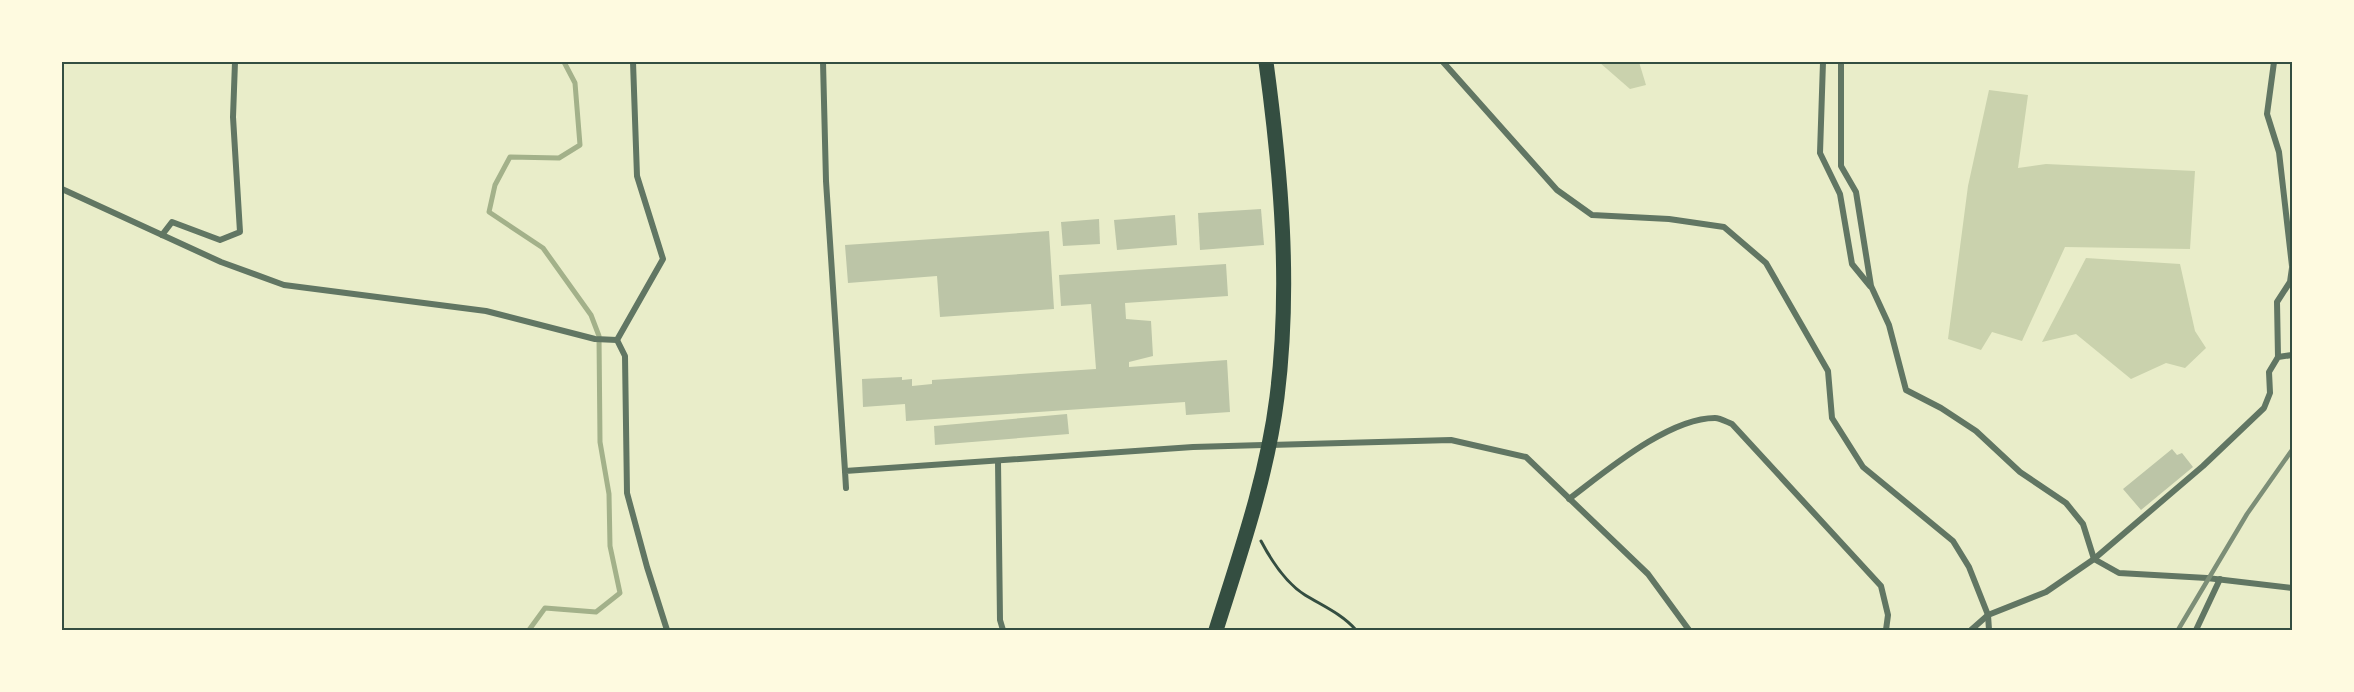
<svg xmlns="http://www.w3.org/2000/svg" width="2354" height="692" font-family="'Archivo Narrow',sans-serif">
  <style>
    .green { fill: #cad2ad }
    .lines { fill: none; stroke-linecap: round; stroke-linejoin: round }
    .stream { stroke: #a3b18a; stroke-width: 5 }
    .building { fill: #bcc5a7 }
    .path { stroke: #344e41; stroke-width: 3 }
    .minor { stroke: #617663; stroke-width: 6 }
    .primary { stroke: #344e41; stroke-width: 15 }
    .rail { stroke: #7c8e77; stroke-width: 4.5 }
    .neatline { fill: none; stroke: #344e41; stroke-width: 2 }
  </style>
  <rect width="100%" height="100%" fill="#e9edc9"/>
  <g class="green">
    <path d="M1599,62H1639L1646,85L1630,89Z"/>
    <path d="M1989,90L2028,95L2018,168L2046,164L2195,171L2190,249L2065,247L2022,341L1992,332L1981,350L1948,339L1968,186Z"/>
    <path d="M2086,258L2180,264L2195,331L2206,348L2185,368L2166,363L2131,379L2076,334L2042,342Z"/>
  </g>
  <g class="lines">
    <path class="stream" d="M529,630L545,608L596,612L620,593L610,546L609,494L600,442L599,336L591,315L543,248L489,212L495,185L510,157L559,158L580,145L575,83L564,62"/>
  </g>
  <g class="building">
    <path d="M1261,209L1264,245L1200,250L1198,213Z"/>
    <path d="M1175,215L1177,245L1117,250L1114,220Z"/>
    <path d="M1099,219L1100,244L1063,246L1061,222Z"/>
    <path d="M1049,231L1054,309L940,317L937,276L848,283L845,245Z"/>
    <path d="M1226,264L1228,296L1125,303L1126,319L1151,321L1153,356L1129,362V367L1227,360L1230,412L1186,415L1185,402L906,421L905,404L863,407L862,379L902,377V380L912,379V386L932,384V380L1096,369L1091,304L1061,306L1059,275Z"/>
    <path d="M1067,414L1069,434L935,445L934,426Z"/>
    <path d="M2172,449L2177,455L2182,453L2193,467L2141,510L2123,489Z"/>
  </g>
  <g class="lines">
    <path class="path" d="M1261,541C1271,560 1286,583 1305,595C1323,606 1342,614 1356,630"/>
    <g class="minor">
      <path d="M823,62L826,181L845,471"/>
      <path d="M1443,62L1557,190L1592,215L1669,219L1724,227L1766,263L1828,371L1832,418L1863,467L1953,541L1969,567L1988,615L1989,630"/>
      <path d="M1823,62L1820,153L1840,194L1852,264L1870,286"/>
      <path d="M1841,62V166L1856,192L1871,286L1889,325L1906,390L1941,408L1976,431L2020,472L2066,503L2083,524L2094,559L2119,573L2207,578L2292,588"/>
      <path d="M2274,62L2267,114L2279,152L2292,266"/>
      <path d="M62,189L221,262L284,285L486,311L595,339L617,340"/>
      <path d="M162,235L172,222L220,240L240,232L233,117L235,62"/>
      <path d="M617,340L625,356L627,493L647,567L667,630"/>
      <path d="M617,340L663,259L637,176L633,62"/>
      <path d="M2278,357L2277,302L2290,282L2292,268"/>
      <path d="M998,461L1000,620L1003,630"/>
      <path d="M846,488L845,471L1193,447L1451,440L1526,457L1648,574L1689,630"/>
      <path d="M1569,499C1605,472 1668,418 1715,418C1720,418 1727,422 1732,424L1881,586L1888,615L1886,630"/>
      <path d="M1971,630L1988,615L2046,592L2094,559L2203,466L2264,408L2270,393L2269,372L2278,357L2292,355"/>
      <path d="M2196,630L2220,579"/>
    </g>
    <path class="primary" d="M1216,630C1240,554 1267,477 1277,397C1291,285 1281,173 1266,62"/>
    <path class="rail" d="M2178,630L2247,514L2292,450"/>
  </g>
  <rect width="2354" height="692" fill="none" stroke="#fefae0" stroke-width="126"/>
  <rect x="63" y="63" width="2228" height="566" class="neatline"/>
</svg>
